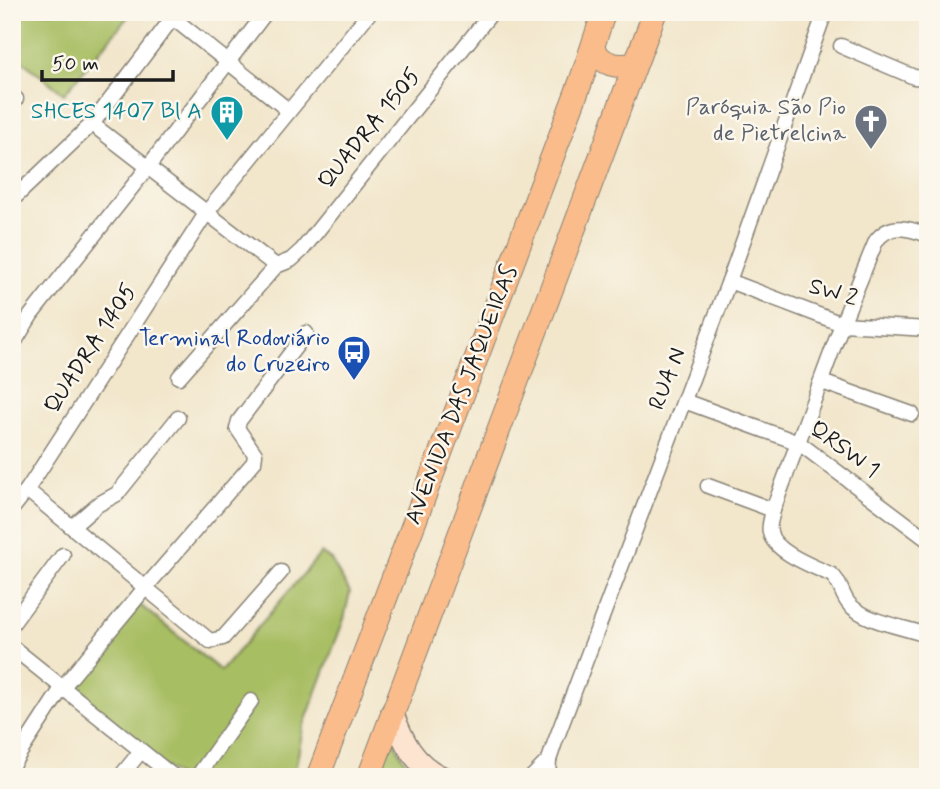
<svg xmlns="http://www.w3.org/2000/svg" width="940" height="789" font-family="Mynerve,sans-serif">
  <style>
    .green { fill: #a8be63; stroke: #626d40; stroke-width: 2 }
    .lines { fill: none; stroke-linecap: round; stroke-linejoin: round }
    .street-casing { stroke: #878174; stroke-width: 17 }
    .secondary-casing { stroke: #878174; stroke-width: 24 }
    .primary-casing { stroke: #878174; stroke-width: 25 }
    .street { stroke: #fff; stroke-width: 14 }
    .secondary { stroke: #fde4d1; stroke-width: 21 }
    .primary { stroke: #fabc8b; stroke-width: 23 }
    .labels { text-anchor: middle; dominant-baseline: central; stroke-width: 5; stroke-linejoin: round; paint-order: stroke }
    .worship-label { font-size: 23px; fill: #5b616d; stroke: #fbf7ec; text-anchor: end }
    .culture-label { font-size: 23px; fill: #0d838f; stroke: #fbf7ec; text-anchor: end }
    .street-label { font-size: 23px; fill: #1c1c1c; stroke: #fbf7ec }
    .transit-label { font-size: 23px; fill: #164399; stroke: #fbf7ec; text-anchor: end }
  </style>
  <rect width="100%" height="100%" fill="#fbf7ec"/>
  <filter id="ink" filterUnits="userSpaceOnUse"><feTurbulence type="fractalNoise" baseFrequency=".0143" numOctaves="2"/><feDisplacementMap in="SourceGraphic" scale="14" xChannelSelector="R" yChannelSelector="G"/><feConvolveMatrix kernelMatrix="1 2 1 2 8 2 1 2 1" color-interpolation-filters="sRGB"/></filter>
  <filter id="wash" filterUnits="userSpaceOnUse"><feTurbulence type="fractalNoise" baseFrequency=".00686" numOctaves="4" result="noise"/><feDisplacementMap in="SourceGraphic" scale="28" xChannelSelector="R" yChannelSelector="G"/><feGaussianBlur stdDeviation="1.57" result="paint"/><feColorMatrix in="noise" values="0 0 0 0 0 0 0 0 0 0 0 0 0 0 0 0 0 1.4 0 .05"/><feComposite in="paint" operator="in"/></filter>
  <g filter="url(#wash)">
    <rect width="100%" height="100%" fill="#f2e6cb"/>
    <g class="green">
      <path d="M12,12H132L64,94L12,53Z"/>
      <path d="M321,553L331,560L350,592L344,619L303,728L294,777H179L141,751L75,688L140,605L221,671Z"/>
      <path d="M393,739L405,762L425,777H378Z"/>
    </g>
  </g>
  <g filter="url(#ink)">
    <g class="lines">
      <defs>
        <g id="street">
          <path d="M173,18L288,110"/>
          <path d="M841,46L914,77L928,78"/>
          <path d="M12,104L16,99"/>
          <path d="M92,124L276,266L291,260L302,250L492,12"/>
          <path d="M12,200L92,124L177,12"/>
          <path d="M729,281L842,324L928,329"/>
          <path d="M12,346L31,315L148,167L266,12"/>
          <path d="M179,377L276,266"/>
          <path d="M822,382L912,414"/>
          <path d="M684,401L799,443L928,540"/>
          <path d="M708,486L773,510L842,324L876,241C890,222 908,228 928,235"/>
          <path d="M27,490L210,641L223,638L281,572"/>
          <path d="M12,509L27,490L207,212L370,12"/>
          <path d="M773,510C772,517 768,526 770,532C773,552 815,567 832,575C841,583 841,594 849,604C865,621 898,626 920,633"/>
          <path d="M72,527L97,505L117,494L178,418"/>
          <path d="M12,624L63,555"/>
          <path d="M12,647L174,777"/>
          <path d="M12,765L62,688L145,588L254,462L255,454L237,428L239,421L306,333"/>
          <path d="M120,777L141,751"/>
          <path d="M197,777L251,701"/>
          <path d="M532,777L549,760"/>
          <path d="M548,777L549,760L555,742L729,281L825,12"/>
        </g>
        <path id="secondary" d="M392,712C403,741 413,764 442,777"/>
        <g id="primary">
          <path d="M592,49C604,65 616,68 635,64"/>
          <path d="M318,777L581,81L604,12"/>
          <path d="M369,777L655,12"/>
        </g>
      </defs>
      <use href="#street" class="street-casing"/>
      <use href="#secondary" class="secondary-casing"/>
      <use href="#primary" class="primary-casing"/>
      <use href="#street" class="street"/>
      <use href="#secondary" class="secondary"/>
      <use href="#primary" class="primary"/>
    </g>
  </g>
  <defs>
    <symbol id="building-pin" viewBox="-11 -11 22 30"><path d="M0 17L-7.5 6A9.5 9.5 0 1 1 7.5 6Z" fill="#0f9aa8" stroke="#fbf7ec"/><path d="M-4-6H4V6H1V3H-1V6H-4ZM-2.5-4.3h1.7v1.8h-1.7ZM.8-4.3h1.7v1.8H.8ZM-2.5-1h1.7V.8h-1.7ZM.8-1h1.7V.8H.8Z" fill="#fff"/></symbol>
    <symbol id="church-pin" viewBox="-11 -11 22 30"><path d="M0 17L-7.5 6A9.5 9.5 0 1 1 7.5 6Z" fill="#6b7280" stroke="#fbf7ec"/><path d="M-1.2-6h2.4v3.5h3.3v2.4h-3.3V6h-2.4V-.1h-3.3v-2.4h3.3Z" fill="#fff"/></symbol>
    <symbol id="bus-pin" viewBox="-11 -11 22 30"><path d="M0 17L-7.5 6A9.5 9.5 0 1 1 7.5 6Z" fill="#1a4fb4" stroke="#fbf7ec"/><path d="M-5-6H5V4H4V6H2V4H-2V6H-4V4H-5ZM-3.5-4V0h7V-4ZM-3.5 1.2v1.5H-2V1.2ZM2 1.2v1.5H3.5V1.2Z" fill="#fff"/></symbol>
  </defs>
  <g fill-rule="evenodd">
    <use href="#building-pin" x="208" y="93" width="38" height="52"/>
    <use href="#church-pin" x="852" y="102" width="38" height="52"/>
    <use href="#bus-pin" x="335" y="333" width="38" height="52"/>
  </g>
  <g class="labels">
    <g class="worship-label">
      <text x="846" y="108">Paróquia São Pio<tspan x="846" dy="26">de Pietrelcina</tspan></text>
    </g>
    <g class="culture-label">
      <text x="202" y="112">SHCES 1407 Bl A</text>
    </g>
    <g class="street-label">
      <text transform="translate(370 129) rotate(-51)">QUADRA 1505</text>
      <text transform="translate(833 293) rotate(16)">SW 2</text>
      <text transform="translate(91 349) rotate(-57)">QUADRA 1405</text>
      <text transform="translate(668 379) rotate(-69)">RUA N</text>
      <text transform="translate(462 395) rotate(-69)">AVENIDA DAS JAQUEIRAS</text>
      <text transform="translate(844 450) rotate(36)">QRSW 1</text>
    </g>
    <g class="transit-label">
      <text x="330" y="339">Terminal Rodoviário<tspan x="330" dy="26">do Cruzeiro</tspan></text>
    </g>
  </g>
  <rect width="940" height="789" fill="none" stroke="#fbf7ec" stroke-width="42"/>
  <path d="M42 70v10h131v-10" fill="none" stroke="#1c1c1c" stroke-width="3.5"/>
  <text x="52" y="70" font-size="21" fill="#1c1c1c" stroke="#fbf7ec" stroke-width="5" paint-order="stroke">50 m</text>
</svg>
